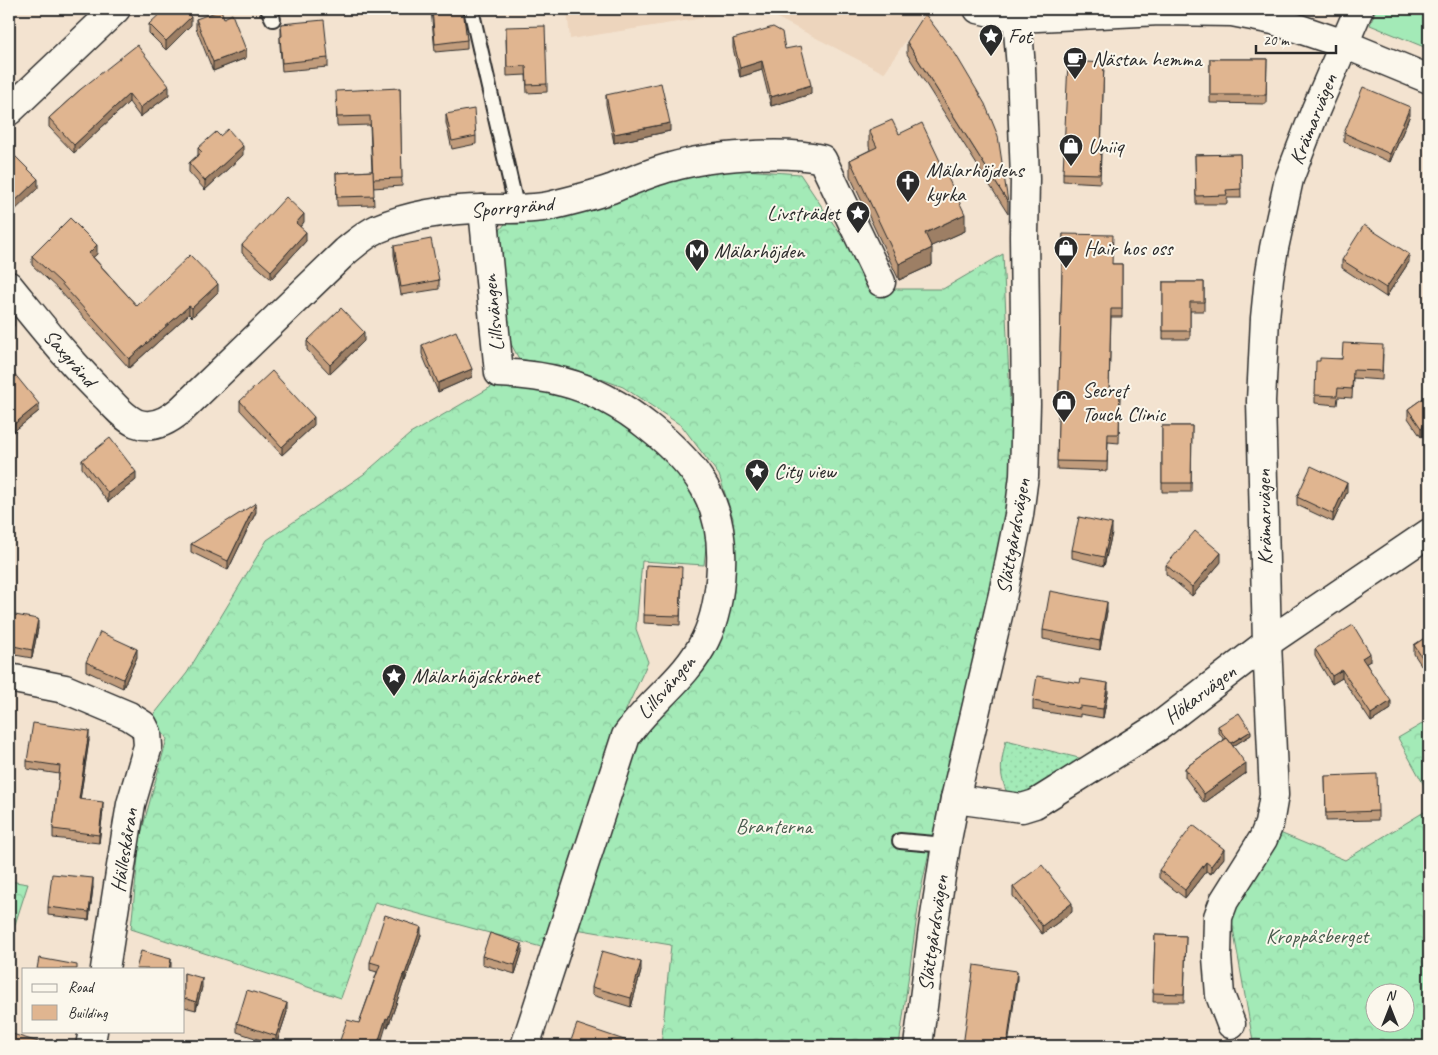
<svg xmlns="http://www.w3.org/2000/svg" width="1438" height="1055" font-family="Caveat,sans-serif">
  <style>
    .built { fill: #edd5bd }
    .grass { fill: url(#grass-dots); stroke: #678a71 }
    .forest { fill: url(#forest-crowns); stroke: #678a71; fill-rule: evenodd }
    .park { fill: #a3eab7; stroke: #678a71 }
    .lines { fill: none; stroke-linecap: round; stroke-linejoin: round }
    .service-casing { stroke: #2b2b2b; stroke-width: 18 }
    .minor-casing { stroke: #2b2b2b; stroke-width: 31 }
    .tertiary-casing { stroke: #2b2b2b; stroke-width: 31 }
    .service { stroke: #fbf7ec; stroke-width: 14 }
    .minor { stroke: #fbf7ec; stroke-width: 28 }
    .tertiary { stroke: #fbf7ec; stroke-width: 28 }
    .wall { fill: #c19c7c; stroke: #2b2b2b }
    .shaded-wall { fill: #9d7f65; stroke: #2b2b2b }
    .building { fill: #e0b590; stroke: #2b2b2b }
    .labels { text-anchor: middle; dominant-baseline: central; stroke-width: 4; stroke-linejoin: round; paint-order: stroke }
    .poi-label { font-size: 21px; fill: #2b2b2b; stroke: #fbf7ec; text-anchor: start }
    .street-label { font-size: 21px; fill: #2b2b2b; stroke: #fbf7ec }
    .park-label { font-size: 21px; fill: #495b4e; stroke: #fbf7ec }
  </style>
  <defs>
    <pattern id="grass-dots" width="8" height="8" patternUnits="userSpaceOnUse" patternTransform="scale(1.25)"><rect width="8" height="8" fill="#a3eab7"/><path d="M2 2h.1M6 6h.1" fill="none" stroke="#8cc99e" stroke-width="1.8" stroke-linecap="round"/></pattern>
    <pattern id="forest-crowns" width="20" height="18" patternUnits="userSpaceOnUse" patternTransform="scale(1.25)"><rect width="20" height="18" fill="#a3eab7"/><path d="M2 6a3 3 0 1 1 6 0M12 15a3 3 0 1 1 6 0" fill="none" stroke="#8cc99e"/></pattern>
  </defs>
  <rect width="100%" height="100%" fill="#f3e3d0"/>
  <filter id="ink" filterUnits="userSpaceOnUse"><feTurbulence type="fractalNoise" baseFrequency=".02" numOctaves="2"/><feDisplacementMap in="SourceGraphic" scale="10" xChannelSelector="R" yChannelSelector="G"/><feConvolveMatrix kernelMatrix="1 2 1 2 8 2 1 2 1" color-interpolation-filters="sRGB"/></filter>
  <g filter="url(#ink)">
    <path class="built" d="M567,9H912L921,18L884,73L760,9L570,39Z"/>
    <path class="grass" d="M1006,740L1083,759L1037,796L1008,795C998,773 1001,763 1006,740Z"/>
    <g class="forest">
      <path d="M730,169L800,174L877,289H943L1003,254L1012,439L1006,528L944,782L920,894L899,1046H661L671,945L576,929L638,738L668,710L702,669L734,562L733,518L719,475L682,426L623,387L571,368L519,359L508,338L500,230L510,218L660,182Z"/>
      <path d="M498,383L574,395L619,419L670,462L692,492L708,529L704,565L642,561L636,629L648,662L614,736L545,948L375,902L341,998L131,929L140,837L167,739L152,717L187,673L267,540L364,474L410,434Z"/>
      <path d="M1429,720V794L1398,738Z"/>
      <path d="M1429,809V1046H1251L1253,1041L1230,911L1280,833L1345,860ZM1376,992H1406V1022H1376Z"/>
      <path d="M9,881L28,884L9,943Z"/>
    </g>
    <path class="park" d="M1376,9H1429V49L1370,25Z"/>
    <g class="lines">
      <defs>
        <g id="service">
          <path d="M268,9L273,19"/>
          <path d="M471,9L517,210"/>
          <path d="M900,841L946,845"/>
        </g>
        <g id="minor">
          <path d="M978,9L1017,18L1160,11L1232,12L1273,20L1344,44L1429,79"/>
          <path d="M9,111L116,9"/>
          <path d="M483,209L499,373C521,374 542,376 563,382C595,390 624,407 650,428C698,466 724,503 721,566C720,591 716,618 705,640C687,678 649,702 626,736L525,1046"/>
          <path d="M9,286C40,324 71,364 107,398C115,407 125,418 136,423C153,430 169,420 181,410L346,251C356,243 366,234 377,229C410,215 450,209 485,209C507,209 528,210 549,206C570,201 591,196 611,189C631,181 651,172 671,167C709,156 784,150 822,159L881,282"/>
          <path d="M9,678L65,689L129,716L143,725L147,733L148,746L131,804L127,828L105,969"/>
          <path d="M955,799L1022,808L1035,804L1158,727L1267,643L1429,533"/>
          <path d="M1231,1024L1220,995L1217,957L1218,917L1224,901L1263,839L1269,824L1274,795L1267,643L1261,401L1265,318L1269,278L1274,248L1289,179L1316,109L1359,9"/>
          <path d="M90,1046L93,1031"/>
        </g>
        <path id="tertiary" d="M918,1046L932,935L946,845L955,799L1003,594L1019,515L1024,476L1026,404L1024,236L1025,179L1021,68L1017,18"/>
      </defs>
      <use href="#service" class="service-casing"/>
      <use href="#minor" class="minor-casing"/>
      <use href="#tertiary" class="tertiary-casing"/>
      <use href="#service" class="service"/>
      <use href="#minor" class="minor"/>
      <use href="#tertiary" class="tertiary"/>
    </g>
    <g class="wall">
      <path d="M431,9H463L467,40V49L435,52Z"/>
      <path d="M224,18L246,58L213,71L196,28V19Z"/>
      <path d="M149,24L191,25L166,50L149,33Z"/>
      <path d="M281,24L328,58V67L282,71L280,45V37L281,36Z"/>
      <path d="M506,36L547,84V92L527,93L526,75L507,76Z"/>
      <path d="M733,39L785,49L811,94L771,106L762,70L740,77L733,48Z"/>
      <path d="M907,42L1008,202V214L907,54Z"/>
      <path d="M1210,59H1267L1266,104L1210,103Z"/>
      <path d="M1104,63L1100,183L1063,181V173Z"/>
      <path d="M400,88L402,186L373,188L374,205L337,206L336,173L372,171L370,125L337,126L336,100Z"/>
      <path d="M81,89L169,95L140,117L129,102L74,153L49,127V118Z"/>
      <path d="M606,95L670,131L614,143L606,104Z"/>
      <path d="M446,114L476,136V144L452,149L446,123Z"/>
      <path d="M1410,115L1390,162L1344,142V133Z"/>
      <path d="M869,130L899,134L965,231L931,246L932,265L899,280L850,176V160L870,150L869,146Z"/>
      <path d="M220,136L243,155L205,190L189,172V163L198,155V148Z"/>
      <path d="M1240,154L1241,198H1227V204H1196L1195,155Z"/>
      <path d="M304,222L300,227L306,241L271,279L242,253V245Z"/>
      <path d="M1063,234L1112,264H1122V317H1111L1109,390H1120L1119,443L1108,442L1107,471L1057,469Z"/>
      <path d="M394,246L439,280V289L401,295L394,255Z"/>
      <path d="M97,254L93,257L137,306L218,292L192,317L189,314L129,368L60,291L32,265V256Z"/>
      <path d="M1342,260L1409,262L1386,297L1342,268Z"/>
      <path d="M1163,282H1204V311H1190V339H1163Z"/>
      <path d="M307,341H364L330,374L307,350Z"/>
      <path d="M422,345L472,377L438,392L422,354Z"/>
      <path d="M1383,354L1382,380L1353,378L1352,398L1338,397L1337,405L1315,403V395L1320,361Z"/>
      <path d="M9,376L39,411L13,432L9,427Z"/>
      <path d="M1429,394L1421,437L1408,418V409Z"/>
      <path d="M240,401L314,425L282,455L240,410Z"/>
      <path d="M1162,426H1192L1191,492H1162Z"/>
      <path d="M82,460L136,480L108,502L82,468Z"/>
      <path d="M1347,492L1333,522L1297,505V497Z"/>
      <path d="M256,512L228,570L191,552V544Z"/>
      <path d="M1112,533L1104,566L1072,558V550Z"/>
      <path d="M1221,562L1192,596L1166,574V565Z"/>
      <path d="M682,576L680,625L644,623V615Z"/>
      <path d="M1107,611L1100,650L1043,639V630Z"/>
      <path d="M9,614L38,628L32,658L9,654Z"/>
      <path d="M1429,635V677L1414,654V645Z"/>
      <path d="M1315,649L1370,661L1366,663L1391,709L1371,722L1342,678L1332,684L1315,656Z"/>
      <path d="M137,657L123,688L86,671V662Z"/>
      <path d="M1108,692L1103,718L1080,714V717L1033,710V701Z"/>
      <path d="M1218,726L1251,735L1233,746L1246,773L1204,803L1185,777V768L1224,740L1218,731Z"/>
      <path d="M89,740L80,799L103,810L99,843L53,838V829L59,774L27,769V761Z"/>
      <path d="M1325,776L1378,811V820L1326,821Z"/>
      <path d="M1224,858L1211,874L1206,871L1185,898L1159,878V870Z"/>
      <path d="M93,887L89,920L48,915V907Z"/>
      <path d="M1013,887L1072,912L1042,934L1013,896Z"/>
      <path d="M421,935L405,981H404L388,1027L359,1023L377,972L370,970V962Z"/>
      <path d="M1155,935L1186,936L1184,1002H1153Z"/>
      <path d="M522,952L515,974L482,964V956Z"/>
      <path d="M641,971L631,1007L592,995V987Z"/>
      <path d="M184,973L202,987L196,1010L184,1007Z"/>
      <path d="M287,1012L276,1045L237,1032V1023Z"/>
    </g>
    <g class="shaded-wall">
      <path d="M191,17V25L166,50V41Z"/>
      <path d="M246,50V58L213,71V62Z"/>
      <path d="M762,61V70L740,77V68Z"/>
      <path d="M811,85V94L771,106V97Z"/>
      <path d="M169,86V95L140,117V108Z"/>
      <path d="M129,94V102L74,153V145Z"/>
      <path d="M1410,107V115L1390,162V154Z"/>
      <path d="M670,123V131L614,143V134Z"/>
      <path d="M243,146V155L205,190V181Z"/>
      <path d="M38,179V188L9,216V207Z"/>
      <path d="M304,214V222L296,231V223Z"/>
      <path d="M965,214V231L925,249V233Z"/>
      <path d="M306,232V241L271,279V271Z"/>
      <path d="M97,245V254L89,261V253Z"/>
      <path d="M932,248V265L899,280V264Z"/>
      <path d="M1409,254V262L1386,297V288Z"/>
      <path d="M218,284V292L192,317V308Z"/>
      <path d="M189,306V314L129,368V359Z"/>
      <path d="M14,317V326L9,330V322Z"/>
      <path d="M364,332V341L330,374V365Z"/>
      <path d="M472,369V377L438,392V383Z"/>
      <path d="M39,404V411L13,432V425Z"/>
      <path d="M314,417V425L282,455V447Z"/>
      <path d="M1429,423V431L1421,437V428Z"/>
      <path d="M136,472V480L108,502V493Z"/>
      <path d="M1347,483V492L1333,522V514Z"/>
      <path d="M256,503V512L228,570V561Z"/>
      <path d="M1112,524V533L1104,566V557Z"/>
      <path d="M1221,553V562L1192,596V587Z"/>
      <path d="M1107,602V611L1100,650V641Z"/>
      <path d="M38,619V628L32,658V650Z"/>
      <path d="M137,649V657L123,688V679Z"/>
      <path d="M1370,653V661L1362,666V658Z"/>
      <path d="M1342,670V678L1332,684V676Z"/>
      <path d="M1108,683V692L1103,718V709Z"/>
      <path d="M1391,701V709L1371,722V714Z"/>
      <path d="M89,731V740L79,807V799Z"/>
      <path d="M1251,731V735L1230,748V744Z"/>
      <path d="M1246,764V773L1204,803V794Z"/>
      <path d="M103,802V810L99,843V835Z"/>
      <path d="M1224,849V858L1211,874V866Z"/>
      <path d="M1206,862V871L1185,898V890Z"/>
      <path d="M93,878V887L89,920V912Z"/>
      <path d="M1072,903V912L1042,934V926Z"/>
      <path d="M421,927V935L405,981V974Z"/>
      <path d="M522,944V952L515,974V965Z"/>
      <path d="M171,959V969H169Z"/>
      <path d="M641,962V971L631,1007V998Z"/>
      <path d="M1017,971V980L1008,1046H1007Z"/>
      <path d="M404,973V981L388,1027V1019Z"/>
      <path d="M202,978V987L196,1010V1002Z"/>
      <path d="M287,1003V1012L276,1045V1036Z"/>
      <path d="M386,1018V1026L380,1046H377Z"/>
    </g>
    <g class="building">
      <path d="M165,9H183L191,17L166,41L149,24Z"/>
      <path d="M432,9H463L467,40L435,44Z"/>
      <path d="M221,10L224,18L232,14L246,50L213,62L196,19Z"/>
      <path d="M925,14L956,55L985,104L998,136L1008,202L907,42Z"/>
      <path d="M324,20L328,58L282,63L280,37L282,36L281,24Z"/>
      <path d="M545,26L547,84L527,85L526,66L507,67L506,27Z"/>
      <path d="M773,27L782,32L785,49L801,46L811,85L771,97L762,61L740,68L733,39Z"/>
      <path d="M137,45L169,86L140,108L129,94L74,145L49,118L81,89Z"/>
      <path d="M1210,59H1267L1266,95H1210Z"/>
      <path d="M1068,61L1104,63L1100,174L1063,173Z"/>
      <path d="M661,83L670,123L614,134L606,95Z"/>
      <path d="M1363,87L1410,107L1390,154L1344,133Z"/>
      <path d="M400,88L402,178L373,179L370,116L337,117L336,91Z"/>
      <path d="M474,109L476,136L452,141L446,114Z"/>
      <path d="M892,120L899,134L922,123L965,214L925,233L932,248L899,264L850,160L877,147L869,130Z"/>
      <path d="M228,129L243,146L205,181L189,163L202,152L198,148L216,132L220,136Z"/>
      <path d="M12,153L38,179L9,207V156Z"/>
      <path d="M1240,154L1241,189L1226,190L1227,195L1196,196L1195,155Z"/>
      <path d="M373,171L374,196L337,197L336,173Z"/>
      <path d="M286,197L304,214L296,223L306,232L271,271L242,245Z"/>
      <path d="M70,218L97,245L89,253L137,306L190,255L218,284L192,308L189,306L129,359L60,282L32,256Z"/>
      <path d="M1364,225L1409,254L1386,288L1342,260Z"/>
      <path d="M1063,234L1113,235L1112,264H1122V309H1111L1109,390H1120L1119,434H1108L1107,462L1057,461Z"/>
      <path d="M431,239L439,280L401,287L394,246Z"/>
      <path d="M1163,282H1204V302H1190V331H1163Z"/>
      <path d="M341,308L364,332L330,365L307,341Z"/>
      <path d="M9,312L14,317L9,322Z"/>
      <path d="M456,331L472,369L438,383L422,345Z"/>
      <path d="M1343,343L1383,345L1382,371L1353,370L1352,389L1338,388L1337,396L1315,395L1316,361H1320V358L1342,359Z"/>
      <path d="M272,371L314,417L282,447L240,401Z"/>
      <path d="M13,372L39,404L13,425L9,420V376Z"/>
      <path d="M1429,394V423L1421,428L1408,409Z"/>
      <path d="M1162,426H1192L1191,483H1162Z"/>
      <path d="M110,438L136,472L108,493L82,460Z"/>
      <path d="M1311,466L1347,483L1333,514L1297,497Z"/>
      <path d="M256,503L228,561L191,544Z"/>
      <path d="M1079,517L1112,524L1104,557L1072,550Z"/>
      <path d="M1195,531L1221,553L1192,587L1166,565Z"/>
      <path d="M646,565L682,567L680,616L644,615Z"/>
      <path d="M1050,591L1107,602L1100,641L1043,630Z"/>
      <path d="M9,614L38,619L32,650L9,645Z"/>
      <path d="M1353,625L1370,653L1362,658L1391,701L1371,714L1342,670L1332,676L1315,649Z"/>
      <path d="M100,632L137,649L123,679L86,662Z"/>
      <path d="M1429,635V668L1414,645Z"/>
      <path d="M1037,676L1080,683L1081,679L1108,683L1103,709L1080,706V709L1033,701Z"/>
      <path d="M1239,713L1251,731L1231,743L1227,738L1226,739L1218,726Z"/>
      <path d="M33,723L89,731L79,799L103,802L99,835L53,829L60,766L27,761Z"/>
      <path d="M1227,738L1246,764L1204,794L1185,768Z"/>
      <path d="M1377,774L1378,811L1326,813L1325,776Z"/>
      <path d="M1193,825L1224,849L1211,866L1206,862L1185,890L1159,870Z"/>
      <path d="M1042,865L1072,903L1042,926L1013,887Z"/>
      <path d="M52,874L93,878L89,912L48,907Z"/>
      <path d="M385,915L421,927L405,974L404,973L388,1019L386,1018L377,1046H338L347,1020L359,1023L380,965L370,962Z"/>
      <path d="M490,933L522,944L515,965L482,956Z"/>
      <path d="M1155,935L1186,936L1184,994L1153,993Z"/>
      <path d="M141,951L171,959L169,969H136Z"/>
      <path d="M602,951L641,962L631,998L592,987Z"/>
      <path d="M39,958L77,965V969H37Z"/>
      <path d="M974,965L1017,971L1007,1046H963Z"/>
      <path d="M184,973L202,978L196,1002L184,998Z"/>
      <path d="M247,990L287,1003L276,1036L237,1023Z"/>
      <path d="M577,1024L642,1046H569Z"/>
      <path d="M9,1033L48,1045V1046H9Z"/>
      <path d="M435,1040L449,1045L450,1041L465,1046H433Z"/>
    </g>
  </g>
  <defs>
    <symbol id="sight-pin" viewBox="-11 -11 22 30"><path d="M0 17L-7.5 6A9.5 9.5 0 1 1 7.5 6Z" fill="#2b2b2b" stroke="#fbf7ec"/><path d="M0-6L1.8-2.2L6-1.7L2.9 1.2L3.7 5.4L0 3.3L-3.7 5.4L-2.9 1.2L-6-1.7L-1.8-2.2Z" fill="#fff"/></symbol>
    <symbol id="cafe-pin" viewBox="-11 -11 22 30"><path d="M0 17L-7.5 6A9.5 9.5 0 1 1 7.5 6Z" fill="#2b2b2b" stroke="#fbf7ec"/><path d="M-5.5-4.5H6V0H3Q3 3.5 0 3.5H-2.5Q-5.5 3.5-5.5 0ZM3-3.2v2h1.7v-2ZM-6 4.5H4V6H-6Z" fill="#fff"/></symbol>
    <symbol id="shop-pin" viewBox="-11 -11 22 30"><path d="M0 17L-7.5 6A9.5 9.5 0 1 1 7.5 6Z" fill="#2b2b2b" stroke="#fbf7ec"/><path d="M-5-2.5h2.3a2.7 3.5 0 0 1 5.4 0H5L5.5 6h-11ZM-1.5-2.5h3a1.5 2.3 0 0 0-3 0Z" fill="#fff"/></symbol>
    <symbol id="church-pin" viewBox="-11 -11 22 30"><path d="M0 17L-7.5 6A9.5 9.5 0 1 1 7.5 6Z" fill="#2b2b2b" stroke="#fbf7ec"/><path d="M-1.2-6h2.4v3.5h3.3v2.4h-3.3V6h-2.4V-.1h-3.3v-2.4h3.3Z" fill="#fff"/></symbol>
    <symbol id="metro-pin" viewBox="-11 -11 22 30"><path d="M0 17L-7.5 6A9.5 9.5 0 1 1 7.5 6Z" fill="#2b2b2b" stroke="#fbf7ec"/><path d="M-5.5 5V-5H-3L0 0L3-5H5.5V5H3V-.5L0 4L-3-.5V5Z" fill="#fff"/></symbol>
  </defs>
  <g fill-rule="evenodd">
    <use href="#sight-pin" x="977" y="22" width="28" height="38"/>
    <use href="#cafe-pin" x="1061" y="45" width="28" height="38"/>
    <use href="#shop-pin" x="1057" y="132" width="28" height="38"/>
    <use href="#church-pin" x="894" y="168" width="28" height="38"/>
    <use href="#sight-pin" x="844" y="199" width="28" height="38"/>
    <use href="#shop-pin" x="1052" y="234" width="28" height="38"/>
    <use href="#metro-pin" x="683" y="237" width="28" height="38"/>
    <use href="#shop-pin" x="1050" y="388" width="28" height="38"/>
    <use href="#sight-pin" x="743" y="457" width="28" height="38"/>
    <use href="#sight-pin" x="380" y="662" width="28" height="38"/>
  </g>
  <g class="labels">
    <g class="poi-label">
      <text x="1008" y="36">Fot</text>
      <text x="1092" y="59">Nästan hemma</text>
      <text x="1088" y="146">Uniiq</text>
      <text x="926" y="170">Mälarhöjdens<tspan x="926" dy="24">kyrka</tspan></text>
      <text x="840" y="213" text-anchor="end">Livsträdet</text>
      <text x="1084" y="248">Hair hos oss</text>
      <text x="714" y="251">Mälarhöjden</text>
      <text x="1082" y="390">Secret<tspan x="1082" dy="24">Touch Clinic</tspan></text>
      <text x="774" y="471">City view</text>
      <text x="412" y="676">Mälarhöjdskrönet</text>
    </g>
    <g class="street-label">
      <text transform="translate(1313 119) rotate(-68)">Krämarvägen</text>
      <text transform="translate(512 207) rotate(-5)">Sporrgränd</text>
      <text transform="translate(493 313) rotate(-96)">Lillsvängen</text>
      <text transform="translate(70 358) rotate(49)">Saxgränd</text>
      <text transform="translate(1264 517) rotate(-91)">Krämarvägen</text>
      <text transform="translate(1013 536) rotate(-80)">Slättgårdsvägen</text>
      <text transform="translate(666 687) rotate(-49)">Lillsvängen</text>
      <text transform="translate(1200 694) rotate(-37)">Hökarvägen</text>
      <text transform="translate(124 850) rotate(-81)">Hälleskåran</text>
      <text transform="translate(933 933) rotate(-82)">Slättgårdsvägen</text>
    </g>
    <g class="park-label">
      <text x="774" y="826">Branterna</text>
      <text x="1317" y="936">Kroppåsberget</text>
    </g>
  </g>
  <rect width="1438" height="1055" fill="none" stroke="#fbf7ec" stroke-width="30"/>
  <rect x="15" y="15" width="1408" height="1025" fill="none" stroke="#2b2b2b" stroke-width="2" filter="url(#ink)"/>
  <rect x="22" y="968" width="162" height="65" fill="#fbf7ec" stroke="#a8a59f"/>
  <rect x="32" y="984" width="25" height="8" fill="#fbf7ec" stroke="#a8a59f"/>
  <text x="68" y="992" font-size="15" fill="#2b2b2b">Road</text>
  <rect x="32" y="1005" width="25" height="15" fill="#e0b590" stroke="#a8a59f"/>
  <text x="68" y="1018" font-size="15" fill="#2b2b2b">Building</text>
  <g transform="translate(1390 1008)"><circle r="24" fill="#fbf7ec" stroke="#a8a59f"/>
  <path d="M0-4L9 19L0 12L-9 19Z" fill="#2b2b2b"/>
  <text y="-8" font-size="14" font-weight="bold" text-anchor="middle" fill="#2b2b2b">N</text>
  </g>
  <path d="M1256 45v8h80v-8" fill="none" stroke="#2b2b2b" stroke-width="2.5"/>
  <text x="1263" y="45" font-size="15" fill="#2b2b2b" stroke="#fbf7ec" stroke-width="4" paint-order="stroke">20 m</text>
</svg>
